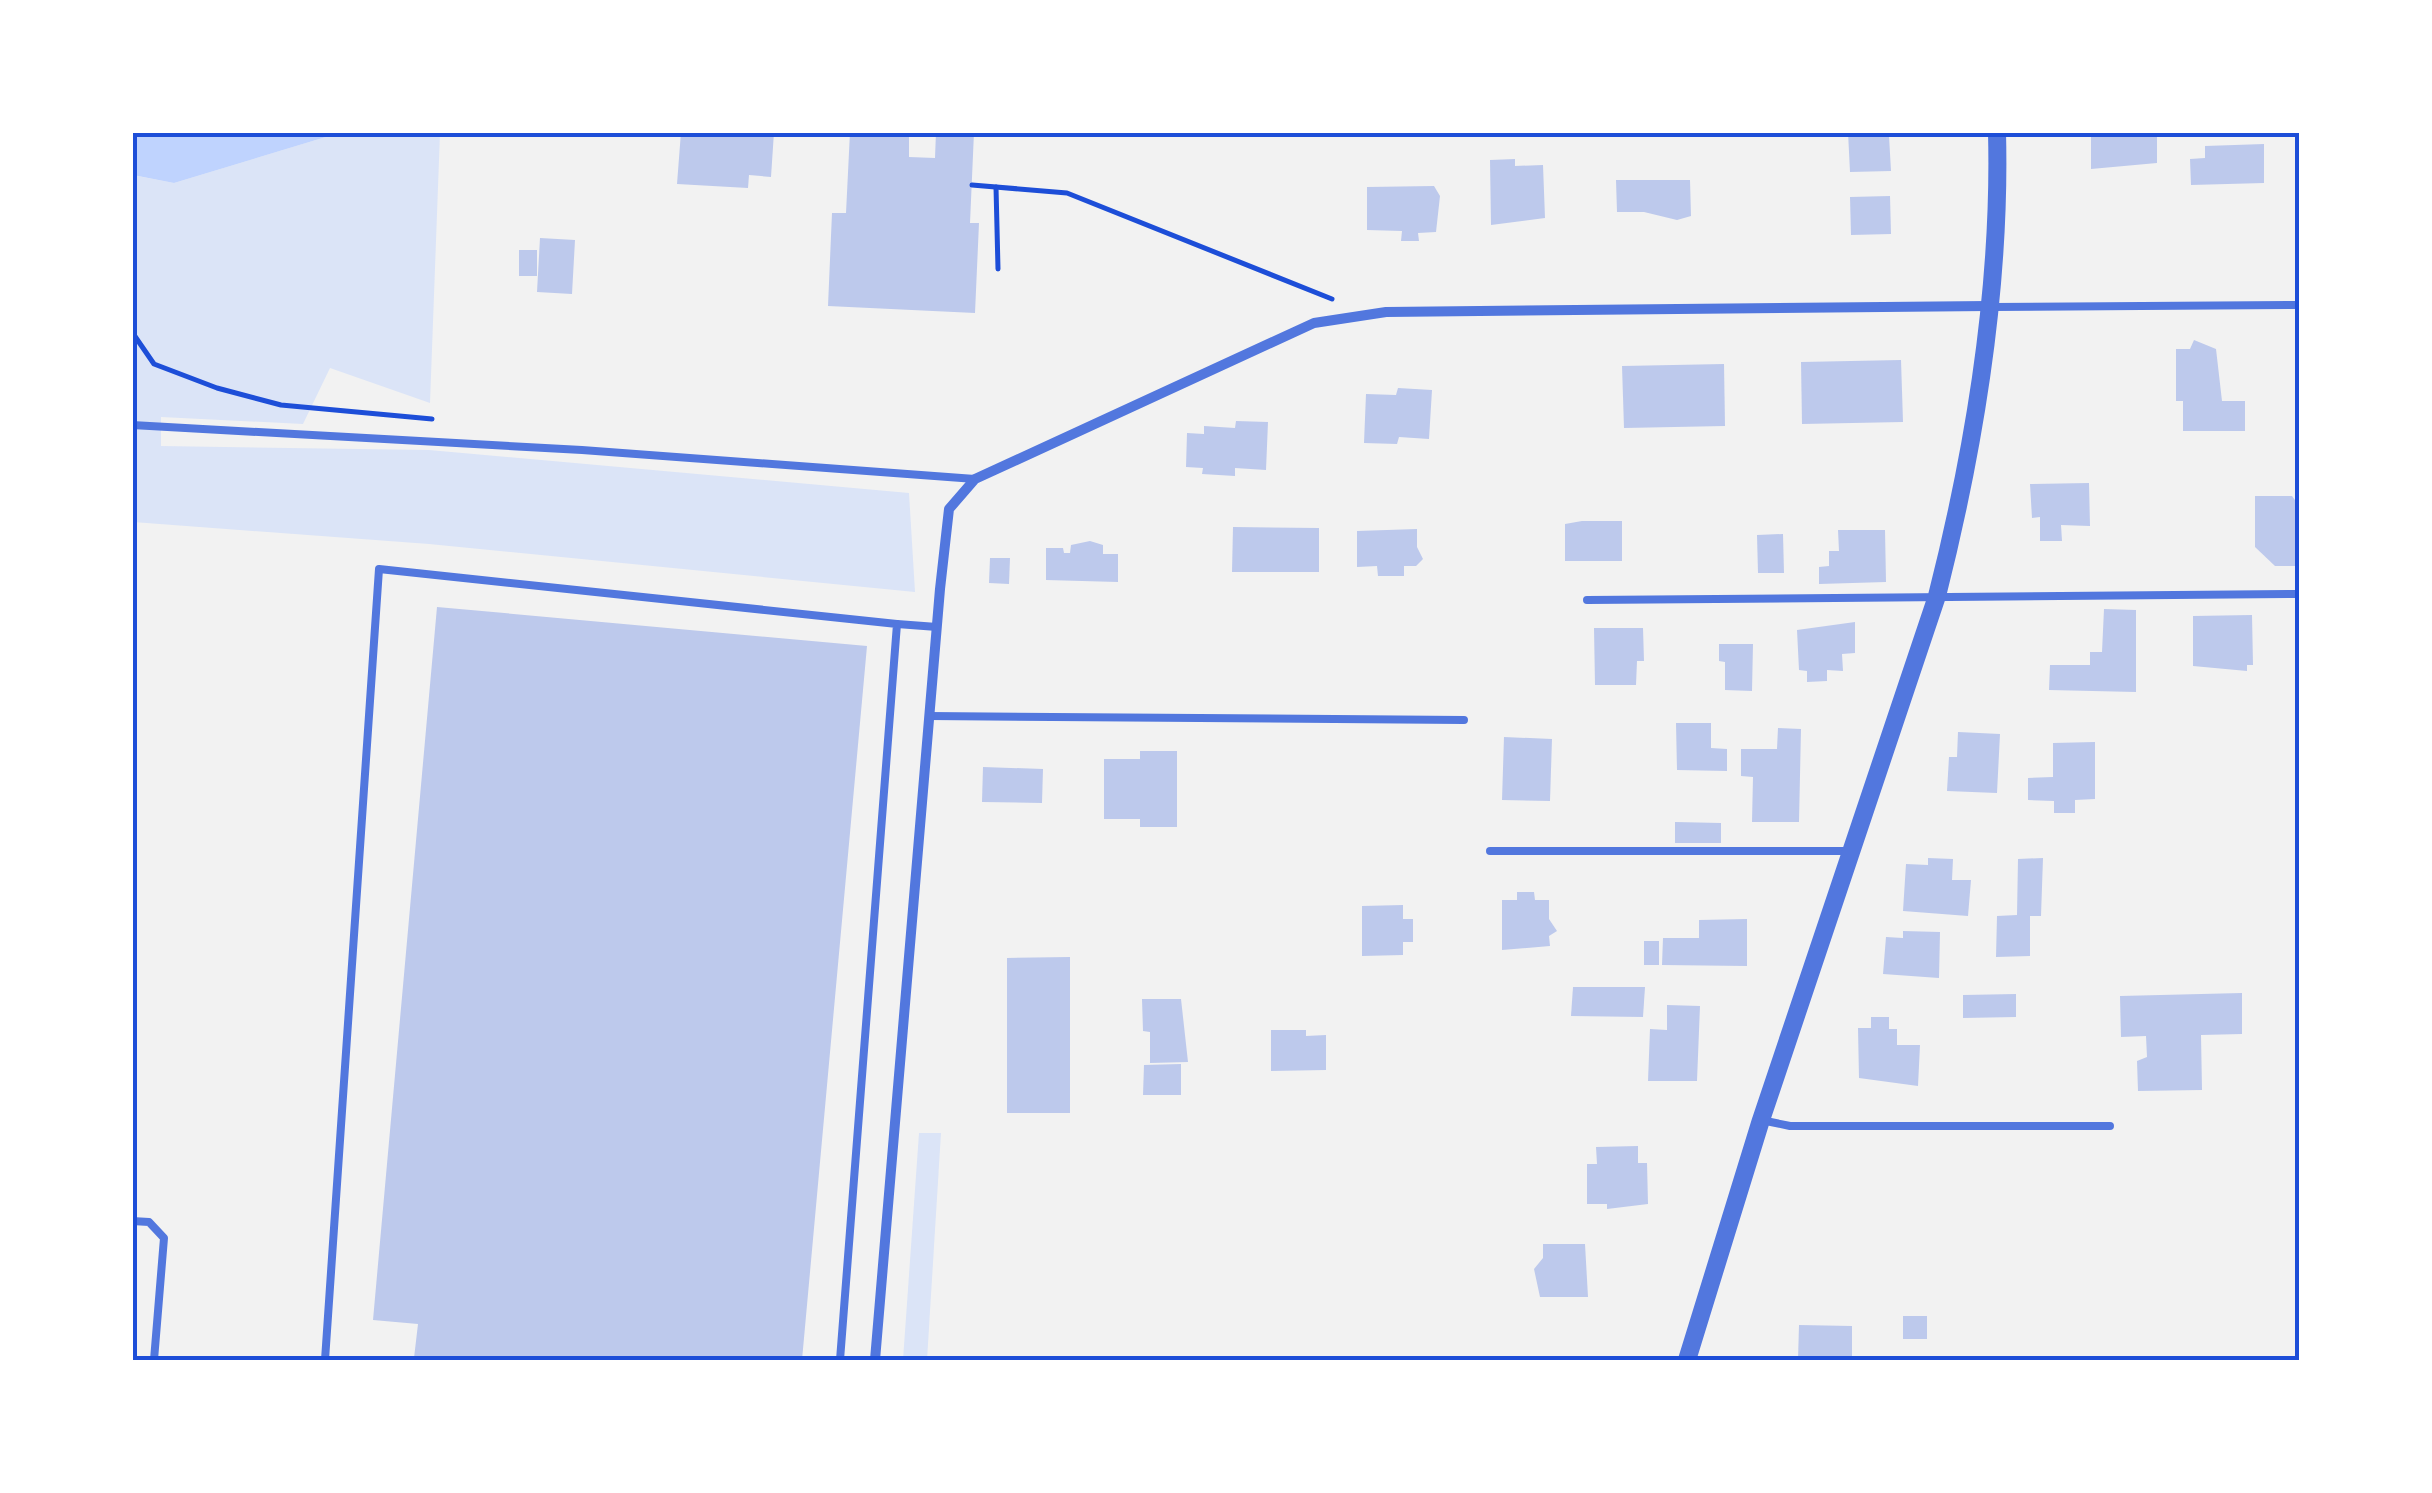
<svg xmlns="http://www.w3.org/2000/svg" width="2432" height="1493" font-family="'Exo 2',sans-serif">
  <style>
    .green { fill: #dbe4f7 }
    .water { fill: #bfd3fe }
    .building { fill: #bdc9ec }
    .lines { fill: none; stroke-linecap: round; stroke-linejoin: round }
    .path { stroke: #1d4ed8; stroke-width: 5 }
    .service { stroke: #5277de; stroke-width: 8 }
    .minor { stroke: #5277de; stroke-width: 10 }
    .tertiary { stroke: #5277de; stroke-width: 18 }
    .neatline { fill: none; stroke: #1d4ed8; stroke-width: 4 }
  </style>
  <rect width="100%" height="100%" fill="#f2f2f2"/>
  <g class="green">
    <path d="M339,133H440L430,403L330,368L303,424L161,417V446L429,450L909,493L915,592L429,544L133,522L132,175L174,183Z"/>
    <path d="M919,1133H941L927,1360H903Z"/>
  </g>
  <path class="water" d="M132,133L133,132L339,133L174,183L133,175Z"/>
  <g class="building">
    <path d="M681,132H774L771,177L749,175L748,188L677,184Z"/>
    <path d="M850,132H909V157L935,158L936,132H974L970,223H979L975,313L828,306L832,213H846Z"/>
    <path d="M1848,132H1909V136H1889L1891,171L1850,172Z"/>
    <path d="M2157,132V163L2091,169V134Z"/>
    <path d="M2264,144V183L2191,185L2190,159L2205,158V146Z"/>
    <path d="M1515,159V166L1543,165L1545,218L1491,225L1490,160Z"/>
    <path d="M1616,180H1690L1691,216L1677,220L1644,212H1617Z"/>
    <path d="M1434,186L1440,196L1436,232L1418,233L1419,241H1401L1402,231L1367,230V187Z"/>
    <path d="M1890,196L1891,234L1851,235L1850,197Z"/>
    <path d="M540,238L575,240L572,294L537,292Z"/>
    <rect x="519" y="250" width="18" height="26"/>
    <path d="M2194,340L2216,349L2222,401H2245V431H2183V401H2176V349H2190Z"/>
    <path d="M1901,360L1903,422L1802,424L1801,362Z"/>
    <path d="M1724,364L1725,426L1624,428L1622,366Z"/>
    <path d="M1398,388L1432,390L1429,439L1399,437L1397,444L1364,443L1366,394L1396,395Z"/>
    <path d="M1236,421L1268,422L1266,470L1235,468V476L1202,474L1203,468L1186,467L1187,433L1204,434V426L1235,428Z"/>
    <path d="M2089,483L2090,526L2061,525L2062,541H2040V517L2032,518L2030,484Z"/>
    <path d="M2255,496H2292L2300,507V566H2275L2255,547Z"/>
    <path d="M1582,521H1622V561H1565V524Z"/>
    <path d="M1233,527L1319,528V572H1232Z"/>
    <path d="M1417,529V547L1423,559L1416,566H1404V576H1378L1377,566L1357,567V531Z"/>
    <path d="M1838,530H1885L1886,582L1819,584V567L1829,566V551H1839Z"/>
    <path d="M1783,534L1784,573H1758L1757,535Z"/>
    <path d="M1090,541L1103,545V554H1118V582L1046,580V548H1063L1064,553H1070L1071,545Z"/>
    <path d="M990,558H1010L1009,584L989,583Z"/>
    <path d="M437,607L867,646L802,1360L414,1358L418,1324L373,1320Z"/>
    <path d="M2104,609L2136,610V692L2049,690L2050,665H2090V652H2102Z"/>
    <path d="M2252,615L2253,665H2247V671L2193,666V616Z"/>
    <path d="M1855,622V653L1842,654L1843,671L1827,670V681L1807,682V671L1799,670L1797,630Z"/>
    <path d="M1594,628H1643L1644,661H1637L1636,685H1595Z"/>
    <path d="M1719,644H1753L1752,691L1725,690V662L1719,661Z"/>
    <path d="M1676,723H1711V748L1727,749V771L1677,770Z"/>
    <path d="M1778,728L1801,729L1799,822H1752L1753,777L1741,776V749H1777Z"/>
    <path d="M1958,732L2000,734L1997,793L1947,791L1949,757H1957Z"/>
    <path d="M1504,737L1552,739L1550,801L1502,800Z"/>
    <path d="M2095,742V799L2075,800V813H2054V801L2028,800V778L2053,777V743Z"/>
    <path d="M1140,751H1177V827H1140V819H1104V759H1140Z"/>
    <path d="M983,767L1043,769L1042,803L982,802Z"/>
    <path d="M1675,822L1721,823V843H1675Z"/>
    <path d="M1928,858L1953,859L1952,880H1971L1968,916L1903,911L1906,864L1928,865Z"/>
    <path d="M2043,858L2041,916H2030V956L1996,957L1997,916L2017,915L2018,859Z"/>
    <path d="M1517,892H1534L1535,900H1549V919L1557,931L1549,936L1550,946L1502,950V900H1517Z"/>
    <path d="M1403,905V919H1413V942H1403V955L1362,956V906Z"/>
    <path d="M1747,919V966L1662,965L1663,938H1699V920Z"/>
    <path d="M1903,931L1940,932L1939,978L1883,974L1886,937L1903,938Z"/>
    <rect x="1644" y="941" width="15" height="24"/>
    <path d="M1070,957V1113H1007V958Z"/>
    <path d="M1573,987H1645L1643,1017L1571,1016Z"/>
    <path d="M2242,993V1034L2201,1035L2202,1090L2138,1091L2137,1061L2147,1057L2146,1036L2121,1037L2120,996Z"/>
    <path d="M2016,994V1017L1963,1018V995Z"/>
    <path d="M1142,999H1181L1188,1062L1150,1063V1032L1143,1031Z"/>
    <path d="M1667,1005L1700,1006L1697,1081H1648L1650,1029L1667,1030Z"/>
    <path d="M1871,1017H1889V1029H1897V1045H1920L1918,1086L1859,1078L1858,1028H1871Z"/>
    <path d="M1271,1030H1306V1036L1326,1035V1070L1271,1071Z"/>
    <path d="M1181,1064V1095H1143L1144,1065Z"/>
    <path d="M1638,1146V1163H1647L1648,1204L1607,1209V1204H1587V1164H1597L1596,1147Z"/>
    <path d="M1543,1244H1585L1588,1297H1540L1534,1269L1543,1258Z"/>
    <rect x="1903" y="1316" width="24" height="23"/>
    <path d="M1799,1325L1852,1326V1360H1798Z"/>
  </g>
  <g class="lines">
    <g class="path">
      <path d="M972,185L1067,193L1332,299"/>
      <path d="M996,187L998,269"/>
      <path d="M132,332L154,364L217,388L281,405L432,419"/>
    </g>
    <g class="service">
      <path d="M1993,307L2300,305"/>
      <path d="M132,425L582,450L975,479"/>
      <path d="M1587,600L2300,594"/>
      <path d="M897,624L937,627"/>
      <path d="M929,716L1464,720"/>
      <path d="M1490,851H1851"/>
      <path d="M1761,1120L1790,1126H2110"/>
      <path d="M132,1221L149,1222L164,1238L154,1360"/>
      <path d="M325,1360L379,569L897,624L840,1360"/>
    </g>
    <path class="minor" d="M875,1360L940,589L949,509L975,479L1314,323L1386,312L1988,306"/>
    <path class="tertiary" d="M1687,1360L1761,1120L1937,596C1975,446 2001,288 1997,132"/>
  </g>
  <rect width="2432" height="1493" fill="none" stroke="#ffffff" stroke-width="270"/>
  <rect x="135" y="135" width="2162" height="1223" class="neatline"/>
</svg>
